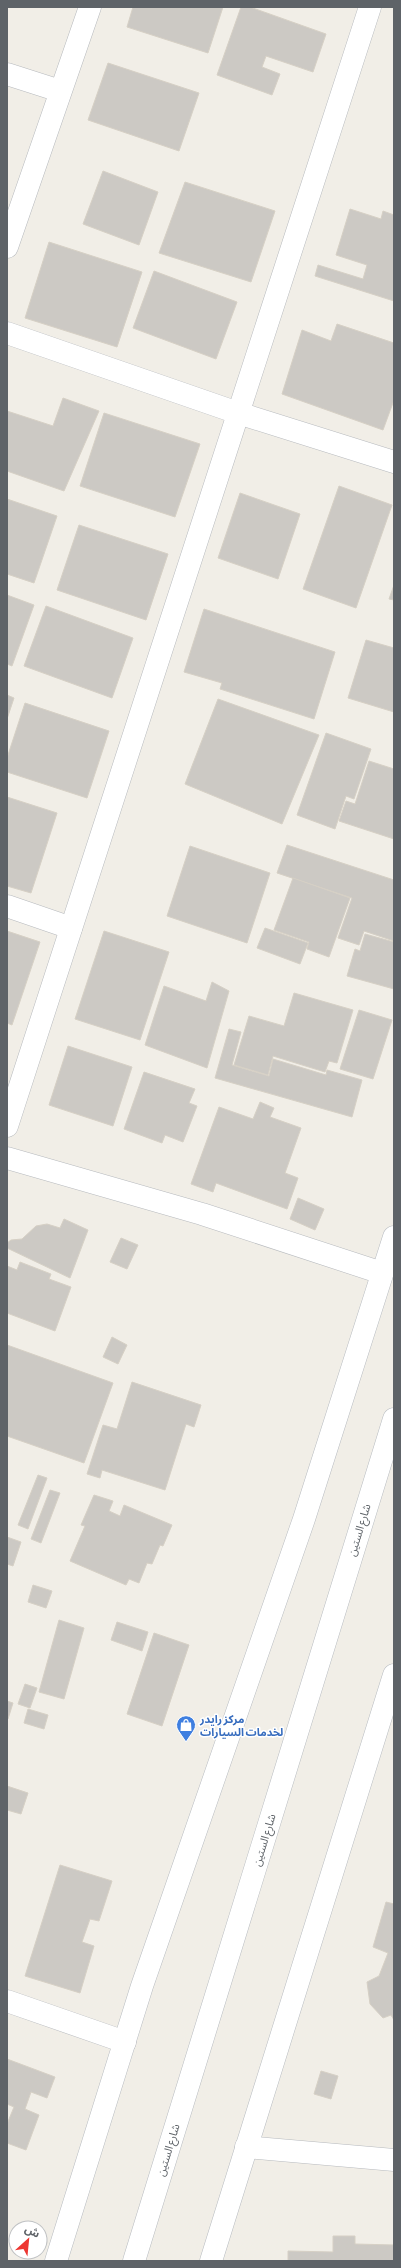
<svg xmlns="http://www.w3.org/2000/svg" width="401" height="2268" font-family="'Asap Condensed','Noto Sans Arabic',sans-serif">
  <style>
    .building { fill: #ccc9c4; stroke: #d6d0c5 }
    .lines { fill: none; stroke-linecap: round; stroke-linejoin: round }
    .street-casing { stroke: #b7babe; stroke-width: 23 }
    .secondary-casing { stroke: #b8bcc1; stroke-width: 23 }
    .street { stroke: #fff; stroke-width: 22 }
    .secondary { stroke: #fff; stroke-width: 22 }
    .labels { text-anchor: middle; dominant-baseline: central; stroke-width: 3; stroke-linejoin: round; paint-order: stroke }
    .street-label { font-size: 11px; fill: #5e6368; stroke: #fff }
    .shop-label { font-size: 11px; font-weight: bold; fill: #366cbe; stroke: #fff; text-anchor: start }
  </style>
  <rect width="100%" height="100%" fill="#f1eee7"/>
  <g class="building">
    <path d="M133,7H223L208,53L127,27Z"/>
    <path d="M241,7H250L326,34L313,72L266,56L262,67L280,74L272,95L217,75Z"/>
    <path d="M108,63L199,93L179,151L88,120Z"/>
    <path d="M103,171L158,192L139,245L83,224Z"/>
    <path d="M185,182L275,211L251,282L159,253Z"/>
    <path d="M350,209L381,219L383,211L394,215V301L315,276L318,265L363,279L367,265L336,255Z"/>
    <path d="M49,242L142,272L117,347L25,318Z"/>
    <path d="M154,271L237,302L216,359L133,328Z"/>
    <path d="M337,324L394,343V400L383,430L282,394L302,330L331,341Z"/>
    <path d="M63,398L99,411L64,491L7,471V411L53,426Z"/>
    <path d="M104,413L200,444L175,517L80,486Z"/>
    <path d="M339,486L392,505L356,608L303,589Z"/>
    <path d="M240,493L300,514L278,579L218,558Z"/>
    <path d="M7,499L57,516L34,583L7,574Z"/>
    <path d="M79,525L168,554L146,620L57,590Z"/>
    <path d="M394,585V600L389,599Z"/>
    <path d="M7,595L34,605L12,666L7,664Z"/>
    <path d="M46,606L133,638L112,698L24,666Z"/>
    <path d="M204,609L335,652L314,719L220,689L222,683L184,672Z"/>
    <path d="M366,640L394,648V712L348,698Z"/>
    <path d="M7,695L14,698L7,719Z"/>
    <path d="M218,699L319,735L282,824L185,784Z"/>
    <path d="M25,703L109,731L87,798L7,772V758Z"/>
    <path d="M326,733L371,749L354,799L346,796L335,829L297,815Z"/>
    <path d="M369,761L394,769V839L339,821L346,801L355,804Z"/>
    <path d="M7,797L57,813L31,893L7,886Z"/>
    <path d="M287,845L394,880V941L364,931L359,945L338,938L352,898L277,873Z"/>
    <path d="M190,846L270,873L247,943L167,916Z"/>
    <path d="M293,878L350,898L329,957L307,949L309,942L274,930Z"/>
    <path d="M265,928L308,943L300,964L257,948Z"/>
    <path d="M7,931L40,942L12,1025L7,1023Z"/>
    <path d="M104,931L169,952L140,1040L75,1019Z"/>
    <path d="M365,934L394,942V989L347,976L355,949L360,951Z"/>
    <path d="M212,982L229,991L207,1068L145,1045L164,986L206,1001Z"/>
    <path d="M294,993L353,1010L337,1063L329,1061L325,1072L273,1056L268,1075L234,1065L249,1016L284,1026Z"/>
    <path d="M359,1010L392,1020L373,1079L340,1069Z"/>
    <path d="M229,1029L241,1032L232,1065L269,1076L273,1059L326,1075L327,1070L362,1080L352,1117L215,1078Z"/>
    <path d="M68,1046L132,1067L113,1126L49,1105Z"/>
    <path d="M144,1072L195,1089L189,1103L197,1106L183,1142L165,1135L162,1143L124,1129Z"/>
    <path d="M260,1102L274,1108L270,1117L301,1128L285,1173L298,1178L287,1209L216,1183L213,1192L191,1184L219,1107L253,1119Z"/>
    <path d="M298,1198L324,1209L315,1230L290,1219Z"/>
    <path d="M64,1219L88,1230L70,1278L7,1248V1243L11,1240L22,1239L36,1226L47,1224L60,1228Z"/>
    <path d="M121,1238L138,1245L127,1269L110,1262Z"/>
    <path d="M20,1262L51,1274L49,1279L71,1287L55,1331L7,1313V1266L17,1270Z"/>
    <path d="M112,1337L127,1345L118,1364L103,1357Z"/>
    <path d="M7,1345L113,1383L84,1463L7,1436Z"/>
    <path d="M132,1382L201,1405L194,1427L186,1424L165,1490L102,1470L100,1478L87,1474L103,1425L117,1429Z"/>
    <path d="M38,1475L47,1478L28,1529L18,1525Z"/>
    <path d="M50,1490L60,1493L41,1543L31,1539Z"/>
    <path d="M94,1495L113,1501L109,1511L120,1516L124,1505L172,1525L163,1546L160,1545L152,1564L147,1563L139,1583L129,1579L126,1585L70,1561L85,1526L81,1525Z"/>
    <path d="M7,1537L21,1542L13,1566L7,1564Z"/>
    <path d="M33,1585L52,1591L46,1608L28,1602Z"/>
    <path d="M59,1620L84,1628L64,1699L39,1692Z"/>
    <path d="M117,1622L148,1632L142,1651L111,1640Z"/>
    <path d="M154,1633L189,1645L162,1726L127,1714Z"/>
    <path d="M25,1684L37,1688L30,1708L18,1704Z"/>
    <path d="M7,1701L13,1703L8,1719H7Z"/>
    <path d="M28,1709L48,1715L44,1729L24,1723Z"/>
    <path d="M7,1786L28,1793L21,1814L7,1810Z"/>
    <path d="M60,1865L112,1881L99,1921L90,1919L82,1942L94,1946L80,1993L25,1976Z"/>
    <path d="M386,1902L394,1904V2020L391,2015L383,2018L370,2004L367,1982L379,1976L388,1953L373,1947Z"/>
    <path d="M7,2059L55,2077L47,2098L31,2092L25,2109L39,2115L26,2150L7,2143V2124L14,2107L7,2104Z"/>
    <path d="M321,2071L338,2076L331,2099L314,2094Z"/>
    <path d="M333,2236H355V2244L394,2245V2261H288V2251L333,2252Z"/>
  </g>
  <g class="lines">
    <defs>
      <g id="street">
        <path d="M7,74L60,91"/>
        <path d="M7,247L90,7"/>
        <path d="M7,333L238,413L394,462"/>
        <path d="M7,906L71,928"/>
        <path d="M7,1126L370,7"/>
        <path d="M7,1158L202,1214L382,1273"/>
        <path d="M7,2001L125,2042"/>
        <path d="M246,2147L394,2160"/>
      </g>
      <g id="secondary">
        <path d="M56,2261L142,1986L304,1519L394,1237"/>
        <path d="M134,2261L394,1419"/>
        <path d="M211,2261L394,1675"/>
      </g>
    </defs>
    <use href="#street" class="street-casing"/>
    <use href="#secondary" class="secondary-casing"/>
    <use href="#street" class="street"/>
    <use href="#secondary" class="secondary"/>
  </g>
  <defs>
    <symbol id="shop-pin" viewBox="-11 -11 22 30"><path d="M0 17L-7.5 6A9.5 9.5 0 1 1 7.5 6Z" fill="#3f7fe0" stroke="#fff"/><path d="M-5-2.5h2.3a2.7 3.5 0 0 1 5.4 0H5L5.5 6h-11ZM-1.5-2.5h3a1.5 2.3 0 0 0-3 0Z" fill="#fff"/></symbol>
  </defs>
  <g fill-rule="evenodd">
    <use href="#shop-pin" x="175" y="1714" width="22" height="30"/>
  </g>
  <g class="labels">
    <g class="street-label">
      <text transform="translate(359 1530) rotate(-73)">شارع الستين</text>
      <text transform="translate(264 1840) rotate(-73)">شارع الستين</text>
      <text transform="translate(168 2150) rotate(-73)">شارع الستين</text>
    </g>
    <g class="shop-label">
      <text x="200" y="1719">مركز رايدر<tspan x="200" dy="13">لخدمات السيارات</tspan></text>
    </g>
  </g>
  <rect width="401" height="2268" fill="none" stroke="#5e6368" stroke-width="16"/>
  <g transform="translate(28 2240) rotate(27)"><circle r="19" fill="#ffffff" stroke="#bfc1c3"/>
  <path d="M0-3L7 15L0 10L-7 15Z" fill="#ed3631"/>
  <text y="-6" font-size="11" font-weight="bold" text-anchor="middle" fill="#5e6368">ش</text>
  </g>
</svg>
